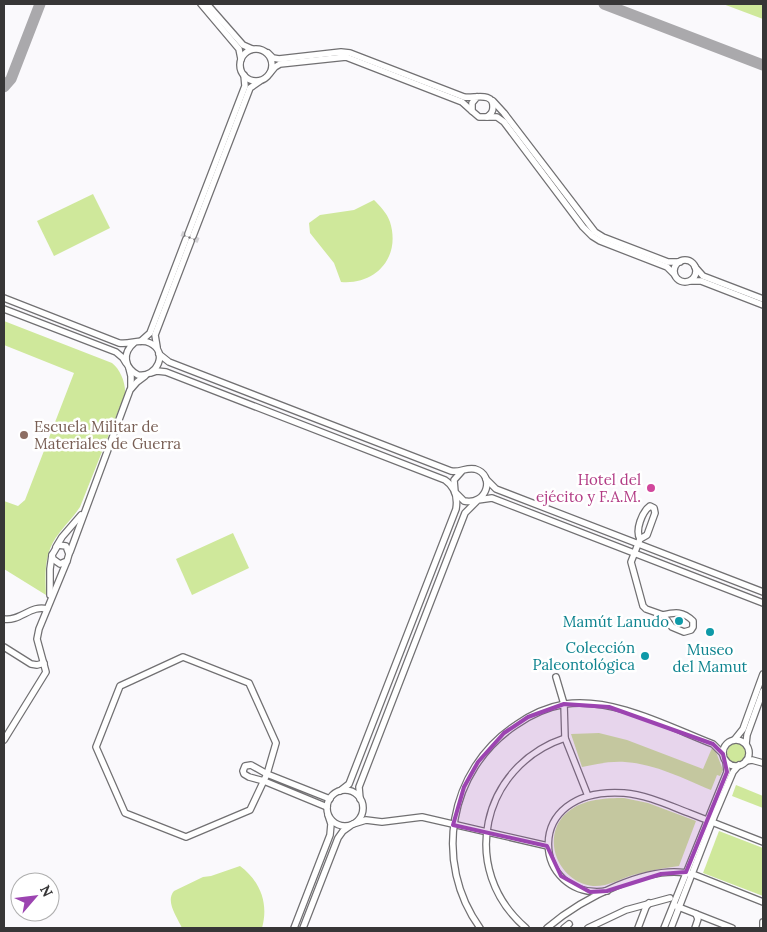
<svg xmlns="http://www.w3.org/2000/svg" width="767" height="932" font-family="Lora,serif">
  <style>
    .green { fill: #cfe89b }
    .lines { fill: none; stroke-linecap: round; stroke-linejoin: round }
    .taxiway { stroke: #aaa9ac; stroke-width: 11 }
    .minor-tunnel { stroke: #d3d2d5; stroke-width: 5.5; stroke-dasharray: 5.5 3; stroke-linecap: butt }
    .minor-casing { stroke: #717072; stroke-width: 8 }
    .minor { stroke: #fff; stroke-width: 5.5 }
    .marked { fill: #9c44b1; fill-opacity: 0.2; stroke: #9c44b1; stroke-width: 4; stroke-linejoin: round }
    .education-dot { fill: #8d6e63; stroke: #fff; stroke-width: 2 }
    .hotel-dot { fill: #d1479c; stroke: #fff; stroke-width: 2 }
    .culture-dot { fill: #0f9aa8; stroke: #fff; stroke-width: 2 }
    .labels { text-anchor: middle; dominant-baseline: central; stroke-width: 5; stroke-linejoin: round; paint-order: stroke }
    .education-label { font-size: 15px; fill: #785e54; stroke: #fff; text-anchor: start }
    .hotel-label { font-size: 15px; fill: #b23c85; stroke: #fff; text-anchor: end }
    .culture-label { font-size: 15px; fill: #0d838f; stroke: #fff; text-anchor: end }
  </style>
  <rect width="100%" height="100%" fill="#faf9fc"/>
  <g class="green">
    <path d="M723,4H763V19Z"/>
    <path d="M93,194L110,228L54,256L37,221Z"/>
    <path d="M374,200C380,206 387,213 390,222C401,257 376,285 341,282L334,263L310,233L309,223L320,215L354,210Z"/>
    <path d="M4,321L112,363C120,369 126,383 125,394L80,507C74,516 67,523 60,532C44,551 45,572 46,595L4,569V501L18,506L25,500L74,373L4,345Z"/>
    <path d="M233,533L249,568L192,595L176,559Z"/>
    <path d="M599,733L627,740L703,769L712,748L716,752L723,770L720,776L717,775L711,790C684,779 656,764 625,762C611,761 596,764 582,767L571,734Z"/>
    <circle cx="737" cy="753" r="10"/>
    <path d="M736,785L763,796V808L732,796Z"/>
    <path d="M624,798L648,803L696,821L679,866C663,868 648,871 633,875C620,879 607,887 593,886C557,882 539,834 569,811C584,799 606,798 624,798Z"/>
    <path d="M719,831L763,848V896L703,873Z"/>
    <path d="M240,866C260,881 269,903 262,928H182C177,917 165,901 174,891L203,877L211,876Z"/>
  </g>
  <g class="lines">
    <g class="taxiway">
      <path d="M604,4L763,65"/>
      <path d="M4,87L11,79L40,4"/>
    </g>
    <g class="minor-tunnel">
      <path d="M183,237L185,232"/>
      <path d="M195,242L197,237"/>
    </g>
    <defs>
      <g id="minor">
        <path d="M201,4L239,49L241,59"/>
        <path d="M207,4L243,45L252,49"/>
        <circle cx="256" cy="65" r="16"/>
        <path d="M268,53L273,58L279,59L341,52L350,53L464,97C473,99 494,91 493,107C493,112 491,114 487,117H479L472,111V103L477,97"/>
        <path d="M270,73L275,67L280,64L346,57L462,102L472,111"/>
        <path d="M493,101L504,113L595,232L603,237L668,262H680"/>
        <path d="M487,117H497L504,122L583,227L592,236L600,241L667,267L674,274"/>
        <path d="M188,234L245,86L244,75"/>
        <path d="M193,236L250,88L260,81"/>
        <circle cx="685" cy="271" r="11"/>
        <path d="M695,267L703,276L763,299"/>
        <path d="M691,281H701L763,305"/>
        <path d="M4,298L119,343C130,345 140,338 150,343C169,352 157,378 138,375C124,368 122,353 134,343"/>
        <path d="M4,309L116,352L123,358L126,363"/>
        <path d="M141,341L150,333L186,239"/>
        <path d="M157,347L155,335L191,241"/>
        <path d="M159,354L169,362L451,471C460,473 466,467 475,469C496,475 487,506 464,501L455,492L454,480L462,471"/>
        <path d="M129,368L131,376V388"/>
        <path d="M151,373L157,371L166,372L445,480C455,487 458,497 456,509L349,784L340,791"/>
        <path d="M486,479L496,489L763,592"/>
        <path d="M640,539C635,530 642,512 650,506L654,508L655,513L647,535L640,539L631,562L643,606L646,609L663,615L672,627L684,632L691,630L693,627V621C683,611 675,612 663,615"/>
        <path d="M56,547L62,537L81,515"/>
        <path d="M70,552L130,390L137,382L145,376"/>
        <path d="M50,595V569L52,555"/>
        <path d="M4,619C19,622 32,604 47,609"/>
        <path d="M4,647L31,664L37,665L44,663"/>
        <path d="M183,657L249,683L276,743L267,774L250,810L186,837L125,813L96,747L120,686Z"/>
        <path d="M556,677L564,704L565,738L588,796"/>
        <path d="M735,739L743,729L763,674"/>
        <circle cx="736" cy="753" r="13"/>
        <path d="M4,740L46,672L37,639L39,629L67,561L69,554L66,546L58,545L52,555L53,559L60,564L67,561"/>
        <path d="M746,744L747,735L763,691"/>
        <path d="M746,761L752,760L763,763"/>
        <circle cx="345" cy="808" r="18"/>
        <path d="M360,799L359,787L465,513L478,500L492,498L763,603"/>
        <path d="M327,807L264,781L249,777L244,774L243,771L245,766L251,765L267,774L330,799"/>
        <path d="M353,824L366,820L382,822L422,817L548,846"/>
        <path d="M607,891C533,902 519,786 624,793C647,795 668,805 689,813C714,823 738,832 763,842"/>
        <path d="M676,906L732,928"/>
        <path d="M294,928L330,835L331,824L328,815"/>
        <path d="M303,928L338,838L343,831L350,826"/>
        <path d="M480,928C433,863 448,770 516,725C530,715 548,707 565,704C614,697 669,727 713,744L723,754"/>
        <path d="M526,928C458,870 481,766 565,738"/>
        <path d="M547,928C580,900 651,861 695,875L763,902"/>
        <path d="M564,928L569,924"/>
        <path d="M588,928L626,910L670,898"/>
        <path d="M638,928L646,907L649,903"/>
        <path d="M664,928L727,772L726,761"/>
        <path d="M671,928L714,817L733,772L739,765"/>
        <path d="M695,928L698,919L696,914"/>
        <path d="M763,928V922"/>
      </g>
    </defs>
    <use href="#minor" class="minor-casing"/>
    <use href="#minor" class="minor"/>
  </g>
  <path class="marked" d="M564,704L609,707L713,744L723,754L727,772L686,872L661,874L607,891L590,892L561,876L547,846L453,825L464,787L478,762L504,733L528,717Z"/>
  <circle class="education-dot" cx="24" cy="435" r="5"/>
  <circle class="hotel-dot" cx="651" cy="488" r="5"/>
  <g class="culture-dot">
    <circle cx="679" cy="621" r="5"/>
    <circle cx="710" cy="632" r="5"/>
    <circle cx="645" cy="656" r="5"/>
  </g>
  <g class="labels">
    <g class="education-label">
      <text x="34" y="426">Escuela Militar de<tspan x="34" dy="17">Materiales de Guerra</tspan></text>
    </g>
    <g class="hotel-label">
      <text x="641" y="479">Hotel del<tspan x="641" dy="17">ejécito y F.A.M.</tspan></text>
    </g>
    <g class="culture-label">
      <text x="669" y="621">Mamút Lanudo</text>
      <text x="635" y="647">Colección<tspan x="635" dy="17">Paleontológica</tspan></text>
      <text x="710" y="649" text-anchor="middle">Museo<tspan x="710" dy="17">del Mamut</tspan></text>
    </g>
  </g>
  <rect width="767" height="932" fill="none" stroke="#373637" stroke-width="10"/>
  <g transform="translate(35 897) rotate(62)"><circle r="24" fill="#ffffff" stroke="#afafaf"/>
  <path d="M0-4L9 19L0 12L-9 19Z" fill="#9c44b1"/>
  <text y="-8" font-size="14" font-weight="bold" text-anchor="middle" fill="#373637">N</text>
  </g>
</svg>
